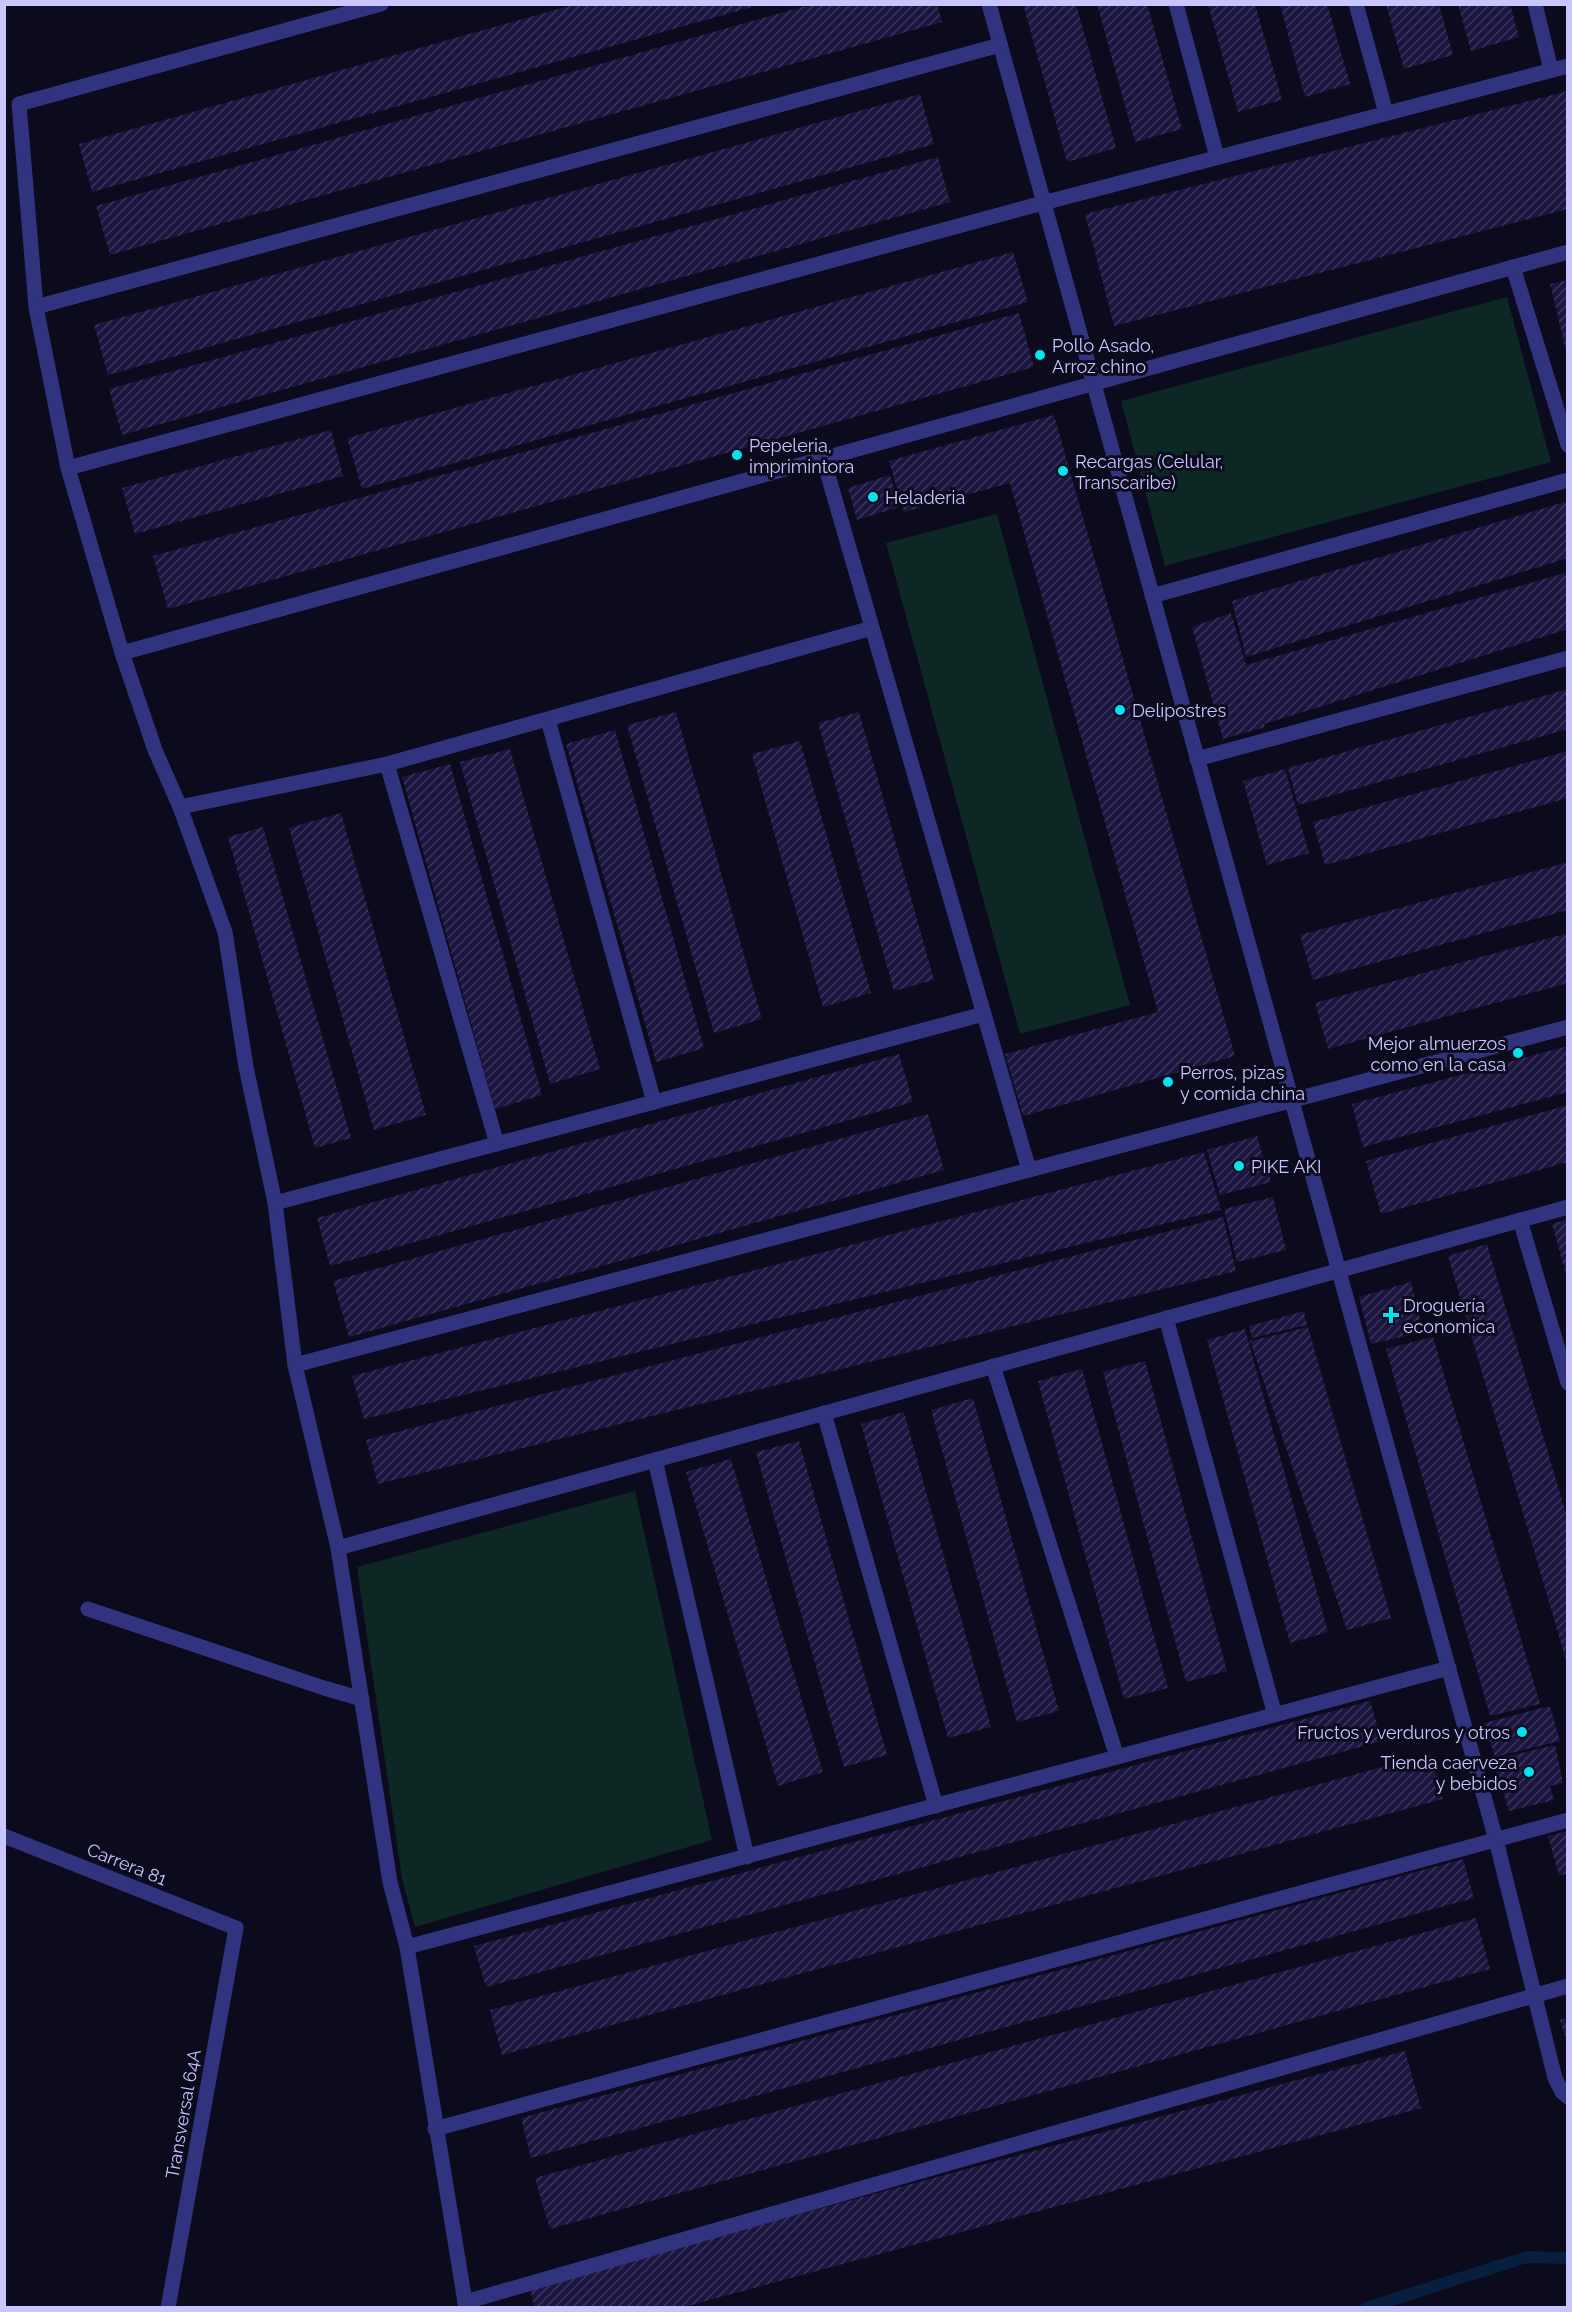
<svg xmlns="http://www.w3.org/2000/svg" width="1572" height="2312" font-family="Raleway,sans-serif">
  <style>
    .green { fill: #0d2724 }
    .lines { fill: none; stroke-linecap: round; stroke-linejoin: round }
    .stream { stroke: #071e3e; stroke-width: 12 }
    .building { fill: url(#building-hatch) }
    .lane { stroke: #32337f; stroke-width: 15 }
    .street { stroke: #32337f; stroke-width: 15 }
    .poi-dot { fill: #00e6f0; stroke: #0c0a1d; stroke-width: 2 }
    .labels { text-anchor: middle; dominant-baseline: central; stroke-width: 6; stroke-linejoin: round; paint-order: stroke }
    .poi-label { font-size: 18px; fill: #c9c5ff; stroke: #0c0a1d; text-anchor: start }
    .street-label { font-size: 18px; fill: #c9c5ff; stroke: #0c0a1d }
  </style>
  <defs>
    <pattern id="building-hatch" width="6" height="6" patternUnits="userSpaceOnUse" patternTransform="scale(1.5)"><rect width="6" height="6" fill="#1b153f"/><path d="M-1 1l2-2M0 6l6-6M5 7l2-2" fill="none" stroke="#3b365c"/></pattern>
  </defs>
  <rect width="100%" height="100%" fill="#0c0a1d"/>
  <g class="green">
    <path d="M1507,297L1551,462L1165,566L1121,401Z"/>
    <path d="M997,514L1130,1005L1020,1034L886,543Z"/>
    <path d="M635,1491L712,1840L415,1927L402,1879L357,1567Z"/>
  </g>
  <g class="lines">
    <path class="stream" d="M1366,2308L1527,2257L1568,2258"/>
  </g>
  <g class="building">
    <path d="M576,4L759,5L92,192L79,144Z"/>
    <path d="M813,4H937L942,22L110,255L96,206Z"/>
    <path d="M1023,4H1076L1116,148L1067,162Z"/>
    <path d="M1097,4H1147L1182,129L1135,142Z"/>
    <path d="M1208,4H1255L1282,100L1238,112Z"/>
    <path d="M1280,4H1327L1350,84L1305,97Z"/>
    <path d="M1386,4H1439L1453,55L1404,69Z"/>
    <path d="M1458,4H1510L1519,37L1471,51Z"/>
    <path d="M1568,91V209L1114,326L1085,214Z"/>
    <path d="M920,94L934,144L108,375L94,325Z"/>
    <path d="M938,157L950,202L122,435L109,389Z"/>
    <path d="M1013,252L1028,302L362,489L347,438Z"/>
    <path d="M1568,280V354L1567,355L1550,284Z"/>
    <path d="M1019,313L1034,367L168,609L153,556Z"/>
    <path d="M1054,415L1235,1056L1023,1116L1005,1054L1158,1012L1010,483L904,512L889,461Z"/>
    <path d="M331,430L343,476L135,534L122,488Z"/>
    <path d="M890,475L899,507L857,520L848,488Z"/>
    <path d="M1568,501V558L1246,657L1232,601Z"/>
    <path d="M1568,572V629L1264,724L1265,727L1223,739L1192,627L1231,613L1246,665Z"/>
    <path d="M1568,689V729L1298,805L1288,768Z"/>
    <path d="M676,712L762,1019L714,1033L627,725Z"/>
    <path d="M859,712L934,980L894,991L818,723Z"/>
    <path d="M615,730L704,1048L656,1062L566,744Z"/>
    <path d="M800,741L871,993L823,1007L752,754Z"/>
    <path d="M510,749L600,1069L550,1084L460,762Z"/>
    <path d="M1568,751V798L1325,865L1313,822Z"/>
    <path d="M450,764L542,1095L495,1109L402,777Z"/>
    <path d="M1285,769L1309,853L1267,865L1243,781Z"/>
    <path d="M341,813L426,1115L374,1130L289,828Z"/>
    <path d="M263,827L351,1138L315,1148L228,837Z"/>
    <path d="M1568,862V910L1313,980L1300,935Z"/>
    <path d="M1568,933V983L1328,1049L1315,1003Z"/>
    <path d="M1568,1046V1092L1363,1147L1352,1104Z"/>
    <path d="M899,1054L913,1102L330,1266L317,1218Z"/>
    <path d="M1568,1105V1162L1381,1214L1366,1161Z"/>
    <path d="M928,1114L944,1170L349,1337L333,1281Z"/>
    <path d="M1257,1136L1271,1182L1220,1195L1207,1150Z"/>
    <path d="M1204,1152L1221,1210L364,1419L352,1376Z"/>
    <path d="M1273,1197L1286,1250L1237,1262L1224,1209Z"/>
    <path d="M1223,1217L1236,1271L378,1484L366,1440Z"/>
    <path d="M1568,1219V1278H1567L1552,1224Z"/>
    <path d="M1487,1244L1568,1521V1667L1448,1256Z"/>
    <path d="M1411,1282L1423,1332L1371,1344L1359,1297Z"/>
    <path d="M1304,1311L1307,1325L1252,1338L1249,1326Z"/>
    <path d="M1308,1327L1391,1618L1347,1630L1250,1341Z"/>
    <path d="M1245,1329L1328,1632L1290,1643L1207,1340Z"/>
    <path d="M1433,1337L1540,1704L1490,1716L1386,1349Z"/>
    <path d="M1145,1361L1227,1671L1186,1682L1103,1372Z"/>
    <path d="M1082,1369L1168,1688L1124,1699L1038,1381Z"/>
    <path d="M973,1398L1059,1711L1017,1722L931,1410Z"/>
    <path d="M904,1412L991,1727L948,1738L861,1424Z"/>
    <path d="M799,1441L887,1755L844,1767L756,1452Z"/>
    <path d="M731,1459L823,1772L778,1786L686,1472Z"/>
    <path d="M1370,1701L1382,1741L486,1987L474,1946Z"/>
    <path d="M1550,1706L1560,1741L1495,1757L1484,1723Z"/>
    <path d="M1555,1745L1563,1783L1550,1786L1554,1800L1509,1811L1493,1760Z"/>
    <path d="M1430,1754L1443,1799L502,2055L490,2010Z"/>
    <path d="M1568,1831V1873L1559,1876L1548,1836Z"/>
    <path d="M1463,1859L1474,1898L531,2158L521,2118Z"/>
    <path d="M1476,1918L1490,1969L550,2229L535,2178Z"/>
    <path d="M1568,2018V2042H1567L1560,2020Z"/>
    <path d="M1405,2051L1421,2108L680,2308H535L529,2287Z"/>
  </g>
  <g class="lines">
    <path class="lane" d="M88,1609L324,1688L362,1699"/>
    <g class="street">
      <path d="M381,4L19,104L36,307L68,468L122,653L155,750L180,807L225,932L246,1067L275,1203L295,1365L338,1548L390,1882L407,1947L466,2308"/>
      <path d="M989,4L1496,1840L1555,2078L1562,2092L1568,2097"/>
      <path d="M1176,4L1217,157"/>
      <path d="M1356,4L1386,113"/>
      <path d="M1535,4L1551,70"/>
      <path d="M1513,267L1568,445"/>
      <path d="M36,307L1000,45"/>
      <path d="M823,458L1029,1170"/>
      <path d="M68,468L1043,203L1568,66"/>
      <path d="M1152,596L1568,480"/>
      <path d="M122,653L1568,252"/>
      <path d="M548,720L654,1102"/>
      <path d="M1197,759L1568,658"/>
      <path d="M387,764L497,1144"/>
      <path d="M180,807L387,764L872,628"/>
      <path d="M275,1203L984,1014"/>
      <path d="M1520,1220L1568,1383"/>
      <path d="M1166,1318L1275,1715"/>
      <path d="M295,1365L1568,1027"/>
      <path d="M993,1366L1117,1757"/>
      <path d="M824,1413L936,1806"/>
      <path d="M655,1460L747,1857"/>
      <path d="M338,1548L1568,1207"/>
      <path d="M4,1836L236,1928L168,2308"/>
      <path d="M407,1947L1449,1668"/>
      <path d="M435,2129L1568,1820"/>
      <path d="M465,2302L1568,1986"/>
    </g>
  </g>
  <g class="poi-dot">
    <circle cx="1040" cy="355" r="6"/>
    <circle cx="737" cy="455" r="6"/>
    <circle cx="1063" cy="471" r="6"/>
    <circle cx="873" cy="497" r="6"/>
    <circle cx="1120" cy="710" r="6"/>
    <circle cx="1518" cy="1053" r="6"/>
    <circle cx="1168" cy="1082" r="6"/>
    <circle cx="1239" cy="1166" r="6"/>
    <path d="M1388 1306h6v6h6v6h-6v6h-6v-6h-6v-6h6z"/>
    <circle cx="1522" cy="1732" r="6"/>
    <circle cx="1529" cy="1772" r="6"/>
  </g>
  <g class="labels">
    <g class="poi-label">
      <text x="1052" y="345">Pollo Asado,<tspan x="1052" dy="21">Arroz chino</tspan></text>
      <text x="749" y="445">Pepeleria,<tspan x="749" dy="21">imprimintora</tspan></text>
      <text x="1075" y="461">Recargas (Celular,<tspan x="1075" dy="21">Transcaribe)</tspan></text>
      <text x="885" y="497">Heladeria</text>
      <text x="1132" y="710">Delipostres</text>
      <text x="1506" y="1043" text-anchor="end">Mejor almuerzos<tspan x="1506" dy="21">como en la casa</tspan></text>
      <text x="1180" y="1072">Perros, pizas<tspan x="1180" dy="21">y comida china</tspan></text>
      <text x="1251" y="1166">PIKE AKI</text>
      <text x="1403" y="1305">Droguería<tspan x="1403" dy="21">economica</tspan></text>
      <text x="1510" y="1732" text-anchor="end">Fructos y verduros y otros</text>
      <text x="1517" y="1762" text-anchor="end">Tienda caerveza<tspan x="1517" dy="21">y bebidos</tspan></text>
    </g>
    <g class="street-label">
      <text transform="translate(127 1864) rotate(22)">Carrera 81</text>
      <text transform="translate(183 2114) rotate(-80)">Transversal 64A</text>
    </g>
  </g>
  <rect width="1572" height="2312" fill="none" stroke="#c9c5ff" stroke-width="12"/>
</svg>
